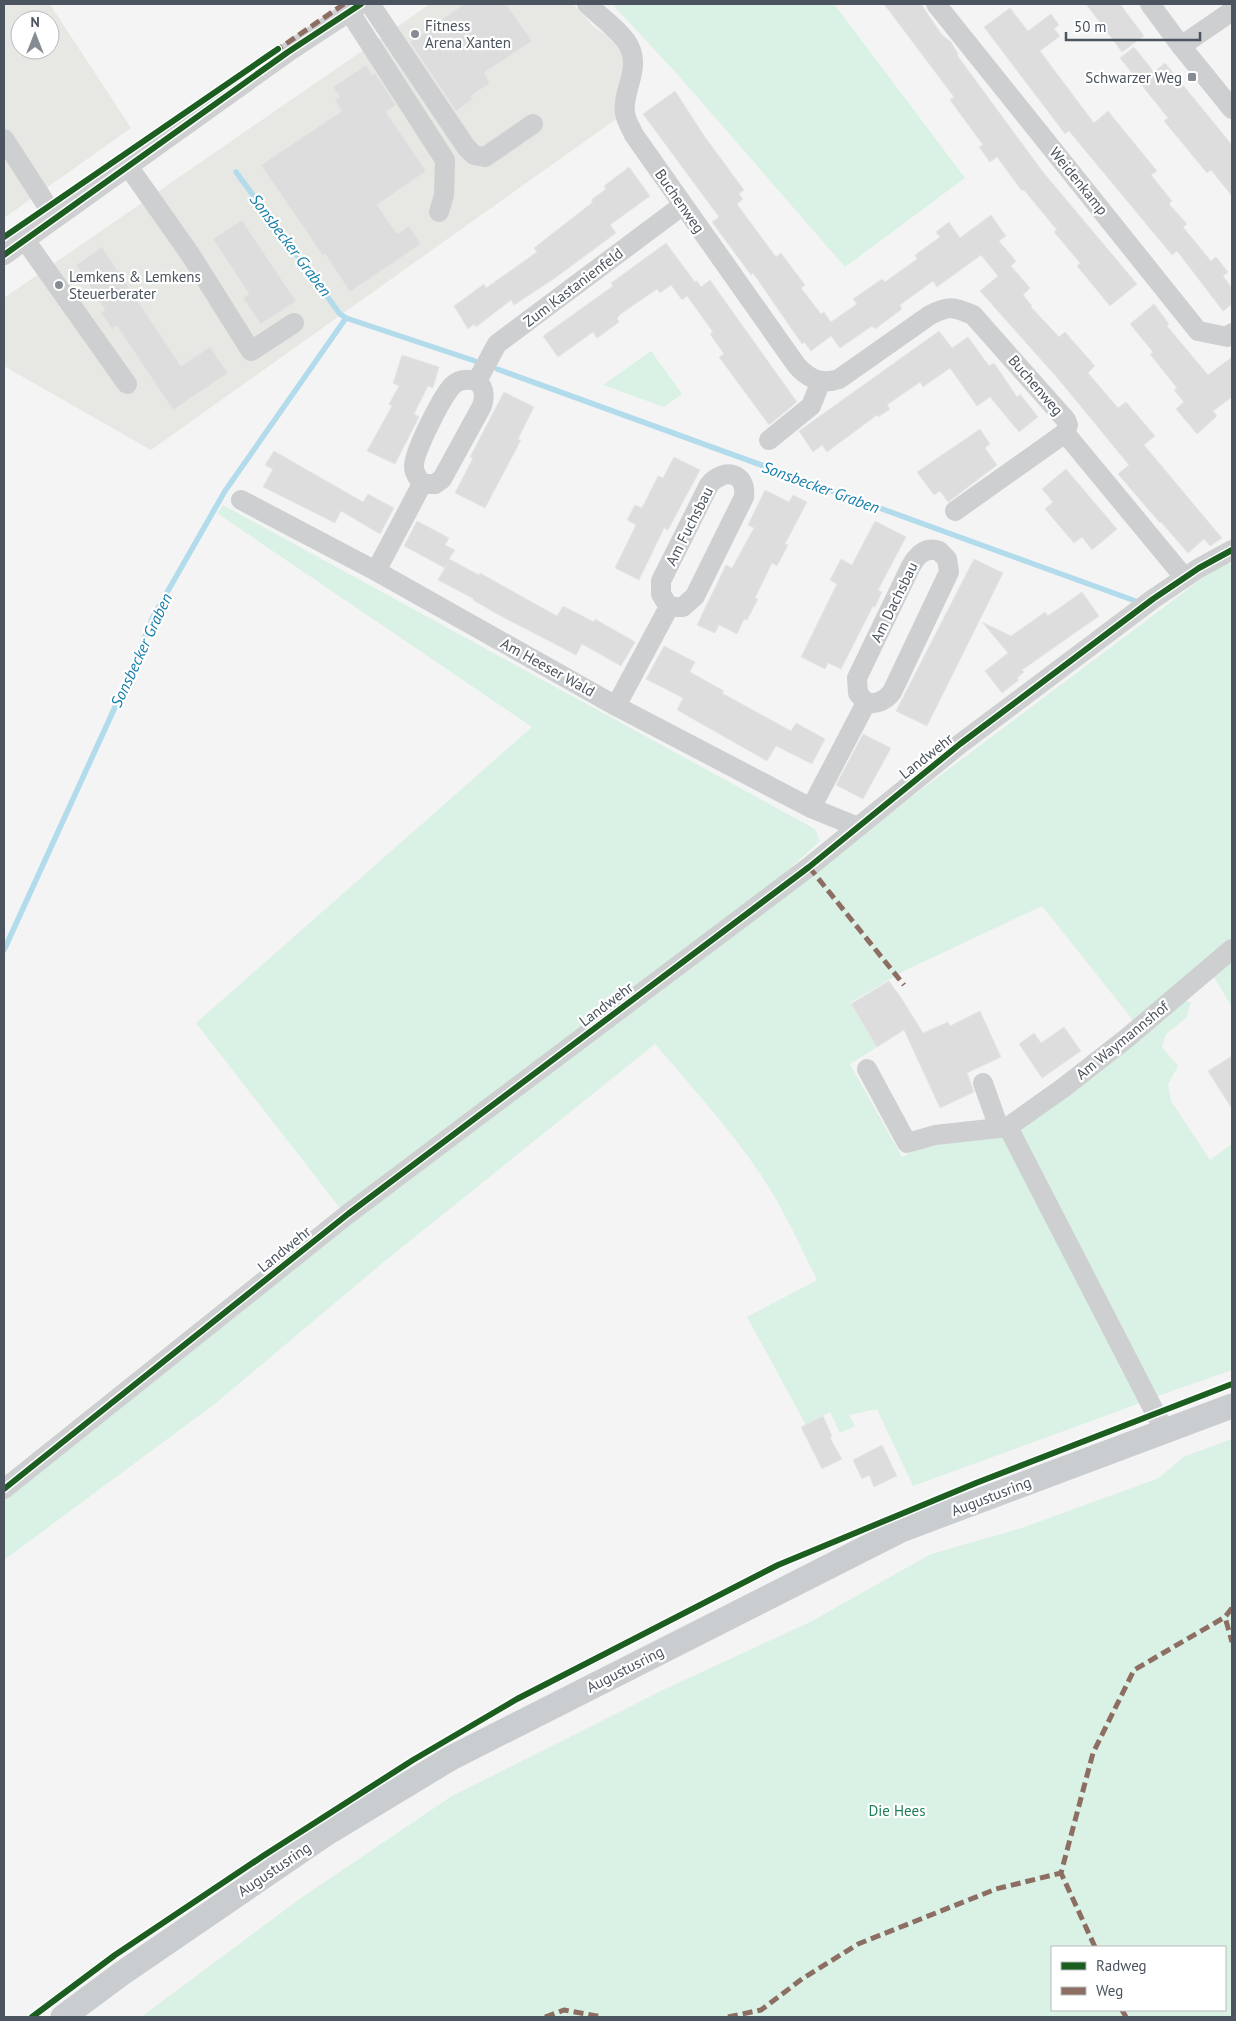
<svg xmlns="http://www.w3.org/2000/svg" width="1236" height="2021" font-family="'PT Sans',sans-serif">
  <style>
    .commercial { fill: #e7e7e3; fill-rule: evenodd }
    .green { fill: #daf1e5; fill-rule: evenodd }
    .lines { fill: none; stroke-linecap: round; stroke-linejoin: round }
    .stream { stroke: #b2dbec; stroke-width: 5.5 }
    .building { fill: #ddddde; stroke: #e5e6e6 }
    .minor { stroke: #cecfd1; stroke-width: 20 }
    .major { stroke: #cacdd0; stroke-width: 25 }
    .quiet { stroke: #8d6e63; stroke-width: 5; stroke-dasharray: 10 5; stroke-linecap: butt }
    .cycleway-casing { stroke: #fff; stroke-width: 9 }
    .cycleway { stroke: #1b5e20; stroke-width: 6 }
    .poi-dot { fill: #868c93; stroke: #fff; stroke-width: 2 }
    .labels { text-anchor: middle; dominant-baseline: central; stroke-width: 4.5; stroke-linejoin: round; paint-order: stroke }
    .poi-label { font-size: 15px; fill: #4b545f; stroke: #fff; text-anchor: start }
    .street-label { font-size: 15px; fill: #4b545f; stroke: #fff }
    .park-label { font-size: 15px; fill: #1d7f57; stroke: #fff }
    .water-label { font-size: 16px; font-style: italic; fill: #157da9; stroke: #fff }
  </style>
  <rect width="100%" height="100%" fill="#f4f4f4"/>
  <g class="commercial">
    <path d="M4,4H48L51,6L131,128L4,218ZM20,20H50V50H20Z"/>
    <path d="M430,4H573L594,27L612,38L625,54L619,117L151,450L4,366V298Z"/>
  </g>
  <g class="green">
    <path d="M612,4H834L965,178L845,267L678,75Z"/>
    <path d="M651,351L682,394L664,407L603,385Z"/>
    <path d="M223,505L815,829L820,841L762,894L343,1212L196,1023L532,727L217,513Z"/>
    <path d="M1224,562L1232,565V943L1136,1024L1042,906L904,971L850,1003L877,1047L850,1064L902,1157L940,1139L1000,1133L1143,1402L913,1486L877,1409L849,1415L855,1426L840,1433L830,1412L806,1425L747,1317L817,1280C800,1245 783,1208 761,1175C730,1129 692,1087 655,1044L386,1260L216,1403L4,1560V1494L288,1266Z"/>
    <path d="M1232,957V1007L1212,974Z"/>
    <path d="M1185,1001L1191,1002L1186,1018L1166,1034L1162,1047L1178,1066L1168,1084L1171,1101L1210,1160L1232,1144V1370L1155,1397L1018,1140L1021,1125Z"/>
    <path d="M1232,1439V2017H141L301,1898L452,1796L665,1689L812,1621L931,1554L1019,1529L1159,1478L1183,1457ZM1052,1947H1225V2010H1052Z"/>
  </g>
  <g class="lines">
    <g class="stream">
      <path d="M236,172L340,314L346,318"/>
      <path d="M497,369L1141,603"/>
      <path d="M4,950L126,683L153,617L225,491L346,318L475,361"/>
    </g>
  </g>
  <g class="building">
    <path d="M464,4H506L532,41L484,73L490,83L471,96L473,99L456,111L410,42Z"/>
    <path d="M884,4H921L942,35L951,42L958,54L957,55L1043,172L1137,284L1110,306L1077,266L1080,263L1054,232L1057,230L1024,190L1022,191L997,157L990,162L979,147L983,145L950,100L954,97Z"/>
    <path d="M1086,4H1120L1144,36L1122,52Z"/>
    <path d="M1010,8L1028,31L1051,14L1059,25L1054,29L1060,36L1040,51L1094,123L1108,111L1157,171L1151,175L1172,201L1169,204L1187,224L1183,227L1211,261L1216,257L1228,272L1223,276L1232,288V304L1223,311L1177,251L1172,255L1069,131L1065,134L984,27Z"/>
    <path d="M1134,47L1154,72L1165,63L1232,145V196L1211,170L1207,173L1164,121L1168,118L1120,58Z"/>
    <path d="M366,65L372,75L375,73L396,105L386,112L426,171L377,205L397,234L409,226L421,244L350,292L325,254L323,256L261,165L342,111L335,100L340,97L333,87Z"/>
    <path d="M675,91L705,137L744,190L739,194L743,199L737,204L776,257L781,253L805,285L801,288L821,314L824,312L831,322L857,304L853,299L882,279L885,282L917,259L915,255L940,237L936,232L949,222L960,238L991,215L1006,236L999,241L1016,261L1011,266L1030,288L1023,295L1032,306L1031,307L1059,337L1065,332L1095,366L1088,373L1118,408L1126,402L1155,436L1144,445L1222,538L1210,546L1204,539L1188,553L1161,522L1160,523L1118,474L1129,465L1060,381L980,291L998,276L981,255L937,287L933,281L900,305L902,309L875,329L872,326L840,348L831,336L811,351L804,342L802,344L753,273L751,275L712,222L719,217L643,114Z"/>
    <path d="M629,167L650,196L610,225L616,233L555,278L514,305L511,300L476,327L474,324L468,329L454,306L484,284L486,288L537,252L534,248L593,202L591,200L606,189L604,186Z"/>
    <path d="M242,220L296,301L261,324L243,298L249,294L213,239Z"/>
    <path d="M666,243L695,282L697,281L701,287L710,280L797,402L769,425L719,357L724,354L710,334L713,332L687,296L682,300L671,285L660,293L657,289L622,313L617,318L619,322L597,338L593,332L558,357L543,336L613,286L611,283Z"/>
    <path d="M102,247L181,366L210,347L228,373L173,410L117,326L112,329L101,313L105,310L76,265Z"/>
    <path d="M1154,304L1169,324L1167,326L1208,375L1232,357V397L1213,411L1217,416L1197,434L1176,409L1184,402L1174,390L1177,388L1150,354L1153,352L1130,324Z"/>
    <path d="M939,331L952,348L968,337L989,366L994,363L1017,397L1020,394L1038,417L1019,432L990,397L977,406L950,368L923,387L920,382L887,405L890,409L878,417L877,415L827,452L822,445L813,452L799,431Z"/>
    <path d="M402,355L439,367L433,388L428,386L414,414L419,417L395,464L367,451L392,406L389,404L399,386L393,383Z"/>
    <path d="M504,392L534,407L518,439L521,440L485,508L455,493L473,458L470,457Z"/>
    <path d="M980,429L990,444L985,448L997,465L948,502L940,491L934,495L917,472Z"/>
    <path d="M274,451L363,502L368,494L394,508L380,534L341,511L335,523L263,487L273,469L265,465Z"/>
    <path d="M674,457L700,470L668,530L664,528L639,580L615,568L636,525L627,520L635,505L642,508L658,476L663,478Z"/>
    <path d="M1066,469L1117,529L1092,550L1082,537L1074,543L1045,509L1053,502L1042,489Z"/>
    <path d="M765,490L789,502L793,495L807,502L785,544L788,545L777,566L772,563L755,598L758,599L747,620L744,619L737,634L719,625L715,633L697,625L726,565L732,568L754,528L748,525Z"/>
    <path d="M417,521L449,538L445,545L455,550L449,559L479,575L480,573L557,616L563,606L594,622L595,619L635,642L621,666L582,644L576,655L497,614L473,600L474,599L438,580L448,562L445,568L404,546Z"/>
    <path d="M875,521L906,537L878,590L882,592L875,607L873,606L841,669L828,663L825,669L801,657L837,584L830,580L841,559L852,565Z"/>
    <path d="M974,559L1003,573L927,726L896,711Z"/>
    <path d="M1082,592L1099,616L1022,670L1024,672L1017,678L1019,680L1002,693L985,671L1008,653L982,622L1011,636L1045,612L1048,616Z"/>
    <path d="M664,646L695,662L690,672L724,691L722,693L791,731L796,723L825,739L812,764L776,746L767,761L677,710L683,698L646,679Z"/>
    <path d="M863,734L891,748L863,799L836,785Z"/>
    <path d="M889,981L902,999L923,1033L948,1022L950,1026L980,1011L1001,1057L967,1073L974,1092L940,1108L904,1030L877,1047L851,1004Z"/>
    <path d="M1064,1027L1081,1051L1042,1078L1019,1044L1034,1033L1041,1043Z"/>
    <path d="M1232,1056V1109L1208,1071Z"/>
    <path d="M823,1416L832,1436L830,1438L842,1459L822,1469L801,1427Z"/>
    <path d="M882,1445L897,1476L874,1487L869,1475L862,1479L853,1460Z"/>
  </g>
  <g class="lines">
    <g class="minor">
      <path d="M370,4L466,147L474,155L485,157L533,124"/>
      <path d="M587,4C599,16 624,33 630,48C640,71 622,91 625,113C626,121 631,128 634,135L797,366C809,379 822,385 839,379L930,315C949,305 954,307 973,315L1066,420L1068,425L1065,433L1184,577"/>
      <path d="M936,4L1198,331L1228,337L1232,333"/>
      <path d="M1150,4L1181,46L1232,109"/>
      <path d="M349,11L445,160L444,195L439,212"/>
      <path d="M1181,46L1232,11"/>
      <path d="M4,139L55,218"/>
      <path d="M128,166L190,254L251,351L294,323"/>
      <path d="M25,240L127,384"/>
      <path d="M4,255L288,52L361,4"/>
      <path d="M769,440L811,406L821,381"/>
      <path d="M422,484C419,479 414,474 414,467C413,453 442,397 452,386C459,379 469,379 477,381"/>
      <path d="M241,500L376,571L616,706L811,808L858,827"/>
      <path d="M955,511L1065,433"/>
      <path d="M376,571L422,484H435L442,479L482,406C485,396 485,388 477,381L497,344L683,205"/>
      <path d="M616,706L669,607H683L695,596L744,497C747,471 723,468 709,485L661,581V594L669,607"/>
      <path d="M811,808L866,703C877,704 885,701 892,692L949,572L947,559L939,551C925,546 916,556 910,568L857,678L858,693L866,703"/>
      <path d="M867,1069L907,1143L935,1135L1008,1127L1063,1088L1127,1038L1232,949"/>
      <path d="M983,1083L999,1128"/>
      <path d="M1008,1127L1164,1430"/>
      <path d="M4,1489L348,1214L809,867L960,744L1153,599L1199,568L1232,550"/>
    </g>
    <path class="major" d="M63,2017L121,1974L327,1833L451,1758L901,1530L1232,1406"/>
    <g class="quiet">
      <path d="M274,52L344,4"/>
      <path d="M809,867L904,985"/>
      <path d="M1232,1608L1225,1617L1232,1642"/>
      <path d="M1095,1947L1061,1873L1093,1753L1134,1670L1225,1617"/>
      <path d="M1122,2010L1126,2017"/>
      <path d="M545,2017L564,2010L603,2017"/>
      <path d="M728,2017L761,2010L802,1979L858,1944L996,1889L1061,1873"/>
    </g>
    <defs>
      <g id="cycleway">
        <path d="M4,237L278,49"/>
        <path d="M4,255L288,52L361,4"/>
        <path d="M4,1489L348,1214L809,867L960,744L1153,599L1199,568L1232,550"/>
        <path d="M32,2017L115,1955L263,1856L413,1760L517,1699L778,1565L976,1483L1232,1384"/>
      </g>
    </defs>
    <use href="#cycleway" class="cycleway-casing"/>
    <use href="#cycleway" class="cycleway"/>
  </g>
  <g class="poi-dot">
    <circle cx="415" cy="34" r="5"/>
    <rect x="1187" y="72" width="10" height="10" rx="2.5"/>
    <circle cx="59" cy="285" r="5"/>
  </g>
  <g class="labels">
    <g class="poi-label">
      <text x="425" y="25">Fitness<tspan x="425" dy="17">Arena Xanten</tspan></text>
      <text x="1182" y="77" text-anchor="end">Schwarzer Weg</text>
      <text x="69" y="276">Lemkens &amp; Lemkens<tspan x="69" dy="17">Steuerberater</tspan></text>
    </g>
    <g class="street-label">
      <text transform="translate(1079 181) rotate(51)">Weidenkamp</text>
      <text transform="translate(680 201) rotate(55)">Buchenweg</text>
      <text transform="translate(573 287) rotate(-37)">Zum Kastanienfeld</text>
      <text transform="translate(1036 385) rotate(49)">Buchenweg</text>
      <text transform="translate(689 526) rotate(-63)">Am Fuchsbau</text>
      <text transform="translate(894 602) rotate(-64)">Am Dachsbau</text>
      <text transform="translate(548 667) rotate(29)">Am Heeser Wald</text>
      <text transform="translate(926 756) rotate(-38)">Landwehr</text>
      <text transform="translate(606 1004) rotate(-37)">Landwehr</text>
      <text transform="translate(1122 1040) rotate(-39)">Am Waymannshof</text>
      <text transform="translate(284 1249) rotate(-39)">Landwehr</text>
      <text transform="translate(991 1496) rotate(-21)">Augustusring</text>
      <text transform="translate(625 1669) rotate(-27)">Augustusring</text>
      <text transform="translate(274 1869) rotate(-34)">Augustusring</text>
    </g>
    <g class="park-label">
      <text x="897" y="1810">Die Hees</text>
    </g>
    <g class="water-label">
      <text transform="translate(291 245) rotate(53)">Sonsbecker Graben</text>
      <text transform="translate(821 487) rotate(20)">Sonsbecker Graben</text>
      <text transform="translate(141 650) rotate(-65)">Sonsbecker Graben</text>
    </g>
  </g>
  <rect width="1236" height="2021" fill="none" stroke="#4b545f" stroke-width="10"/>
  <rect x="1051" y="1946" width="175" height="65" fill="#ffffff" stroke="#b7bbbf"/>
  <rect x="1061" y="1962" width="25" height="8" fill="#1b5e20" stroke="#b7bbbf"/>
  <text x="1096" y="1971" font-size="15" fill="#4b545f">Radweg</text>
  <rect x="1061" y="1987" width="25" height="8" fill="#8d6e63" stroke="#b7bbbf"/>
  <text x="1096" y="1996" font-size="15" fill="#4b545f">Weg</text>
  <g transform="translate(35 35)"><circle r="24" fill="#ffffff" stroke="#b7bbbf"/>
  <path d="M0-4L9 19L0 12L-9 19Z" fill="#868c93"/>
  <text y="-8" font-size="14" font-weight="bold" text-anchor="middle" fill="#4b545f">N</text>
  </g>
  <path d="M1066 32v8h134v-8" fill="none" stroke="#4b545f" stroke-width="2.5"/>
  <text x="1074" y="32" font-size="15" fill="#4b545f" stroke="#ffffff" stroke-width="4" paint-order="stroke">50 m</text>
</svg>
